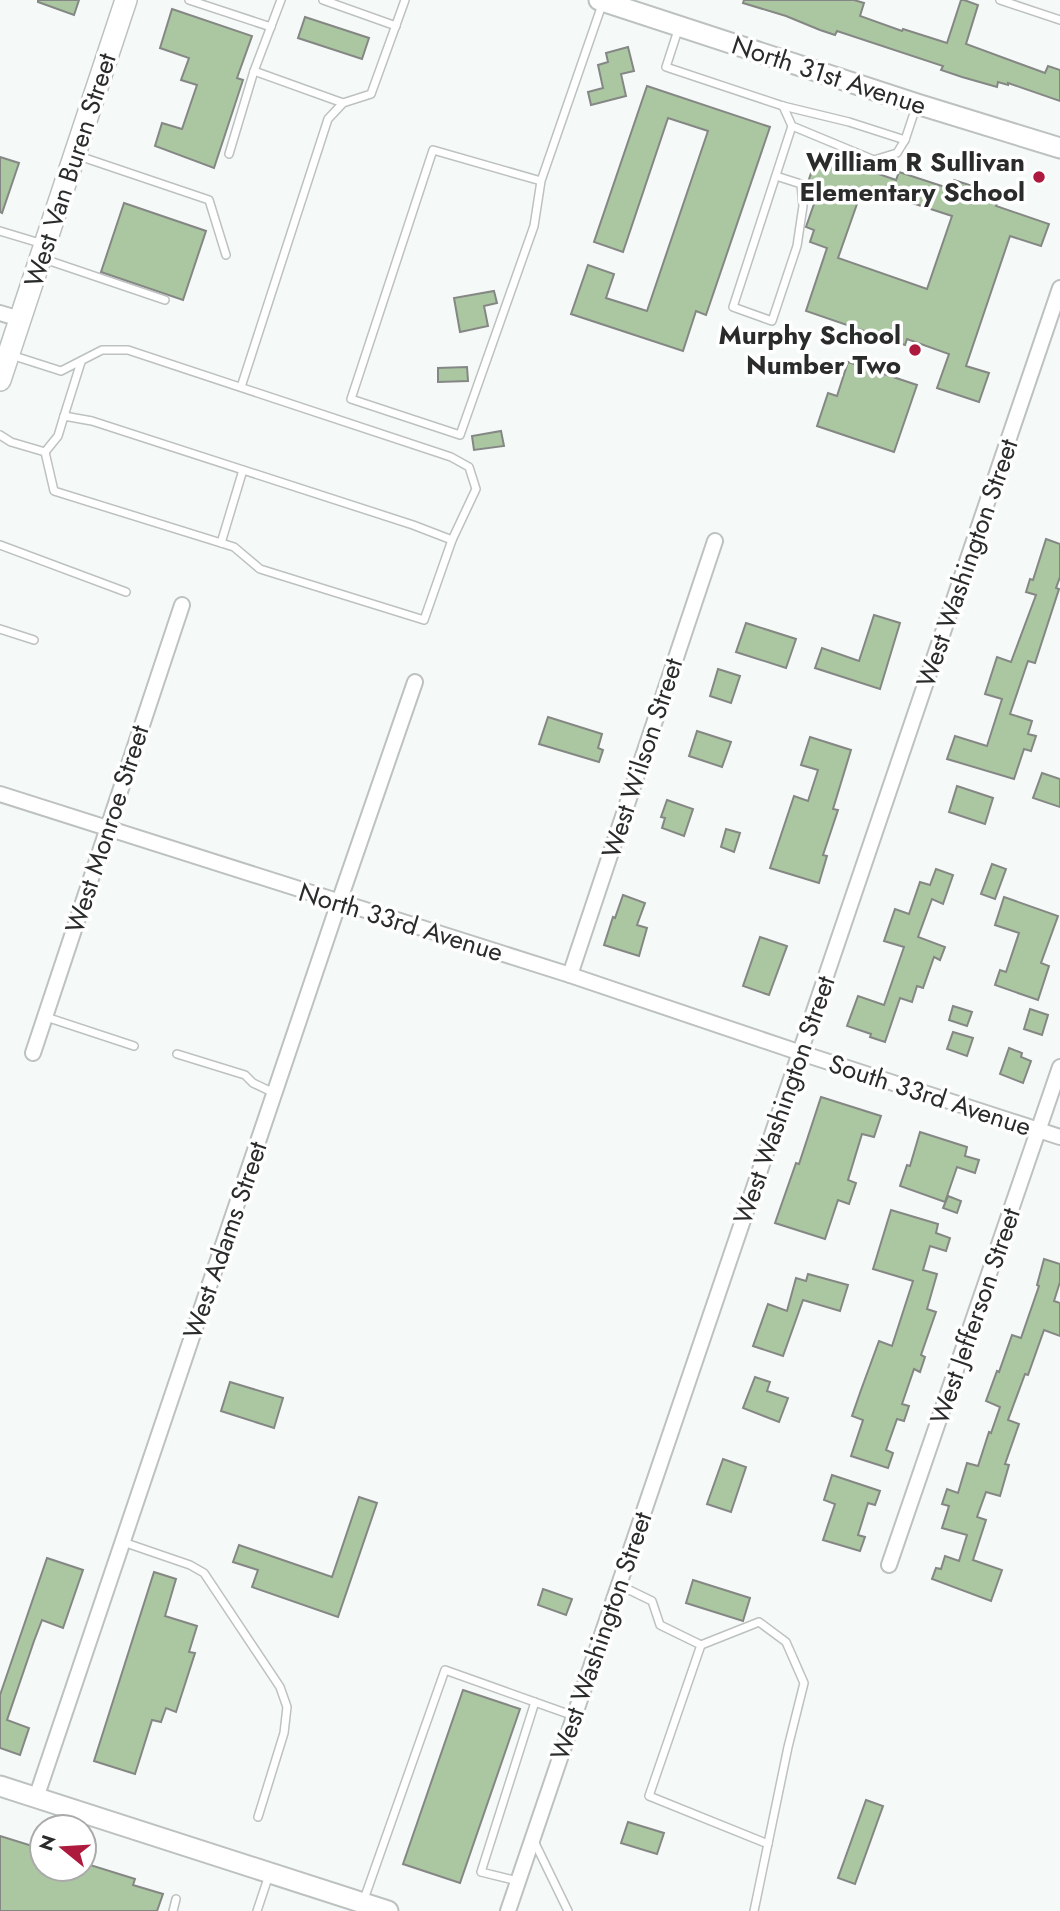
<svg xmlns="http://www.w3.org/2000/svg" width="1060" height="1911" font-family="Jost,sans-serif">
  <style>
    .building { fill: #abc7a2; stroke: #858784; stroke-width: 2; fill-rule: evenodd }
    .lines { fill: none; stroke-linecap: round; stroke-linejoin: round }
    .lane-casing { stroke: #bdc1c0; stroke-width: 10 }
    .street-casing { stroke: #bdc1c0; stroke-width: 18 }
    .secondary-casing { stroke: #bdc1c0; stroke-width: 23 }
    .primary-casing { stroke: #bdc1c0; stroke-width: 24 }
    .lane { stroke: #fff; stroke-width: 7 }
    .street { stroke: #fff; stroke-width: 14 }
    .secondary { stroke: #fff; stroke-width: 19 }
    .primary { stroke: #fff; stroke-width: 21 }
    .poi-dot { fill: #ae1a3e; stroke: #fff; stroke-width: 2.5 }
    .labels { text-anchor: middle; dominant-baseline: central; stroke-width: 7; stroke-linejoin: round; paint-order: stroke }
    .street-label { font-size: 26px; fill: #2a2b2b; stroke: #fff }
    .poi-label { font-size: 26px; font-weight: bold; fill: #2a2b2b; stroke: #fff; text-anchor: end }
  </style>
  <rect width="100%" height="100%" fill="#f5faf8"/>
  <g class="building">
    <path d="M38,0H79L74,15L38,2Z"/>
    <path d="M744,0H854L864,3L860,16L902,31L903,29L947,43L961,0H964L978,5L966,44L1045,73L1048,66L1060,70V101L1008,83V85L998,82L997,87L962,77L941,70L943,66L837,31L835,35L820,30L786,16L743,3Z"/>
    <path d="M172,9L252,36L237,78L243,80L214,168L155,146L162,123L182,129L197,85L181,80L189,58L160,48Z"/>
    <path d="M305,17L369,38L362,59L298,38Z"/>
    <path d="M628,47L634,71L621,74L626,96L591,105L588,92L603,88L598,65L608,62L606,53Z"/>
    <path d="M647,86L770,127L706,315L696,311L683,351L571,314L588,265L614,274L606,298L647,311L708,131L668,118L623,252L594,242Z"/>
    <path d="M818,153L896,180L899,172L951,189L954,180L1000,195L996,206L1049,224L1041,246L1010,236L966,366L989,373L979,402L937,388L949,354L907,339L905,345L806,311L827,248L810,242L814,230L806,227L815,201L808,198L807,185ZM863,187L952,216L927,289L838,258Z"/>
    <path d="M0,157L19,163L2,213L0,212Z"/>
    <path d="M124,203L206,231L183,300L101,272Z"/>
    <path d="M494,291L497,303L484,306L488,326L460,332L454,298Z"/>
    <path d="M848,362L917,385L894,452L817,426L828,393L837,396Z"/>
    <path d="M467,367L468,381L438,382V368Z"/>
    <path d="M501,431L504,446L474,450L472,436Z"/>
    <path d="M1046,539L1060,544V577L1056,588L1059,589L1035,663L1028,661L1010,714L1032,721L1028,734L1036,736L1031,751L1024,749L1014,779L947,759L955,736L987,746L1002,699L985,694L997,657L1011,662L1036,595L1026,592L1030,579L1033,580Z"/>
    <path d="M874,615L900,623L880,689L815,668L822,648L859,661Z"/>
    <path d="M746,623L796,639L786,668L736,652Z"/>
    <path d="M718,669L740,676L731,703L710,696Z"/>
    <path d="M548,717L602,734L598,748L603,750L599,762L539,744Z"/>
    <path d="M697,731L731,742L722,767L689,756Z"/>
    <path d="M810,737L851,750L833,809L838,810L823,855L827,856L819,883L770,868L794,796L808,801L818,770L801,765Z"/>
    <path d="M1042,773L1060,779V807L1033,798Z"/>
    <path d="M957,786L993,798L985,824L949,812Z"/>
    <path d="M667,800L693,809L684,836L662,828L665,818L661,817Z"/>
    <path d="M726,829L740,833L734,852L721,847Z"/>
    <path d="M992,864L1006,869L995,899L981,894Z"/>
    <path d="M936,869L953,875L943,904L932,899L918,937L945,947L940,960L934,957L923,988L917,986L912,1002L900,998L885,1042L870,1037L871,1034L847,1026L858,996L884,1005L904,947L884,941L895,909L909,914L920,882L930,885Z"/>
    <path d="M623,895L645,903L637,925L647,928L639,956L604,945L613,917L615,918Z"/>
    <path d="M1004,897L1058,916L1041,963L1049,966L1038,1000L995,985L1000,970L1006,972L1019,933L995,925Z"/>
    <path d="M760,937L787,946L769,995L743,986Z"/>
    <path d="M953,1006L972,1012L967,1026L949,1020Z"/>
    <path d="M1030,1009L1048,1015L1042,1035L1024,1029Z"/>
    <path d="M953,1032L973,1038L967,1056L947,1049Z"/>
    <path d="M1009,1048L1022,1053L1021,1057L1031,1061L1023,1083L1000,1074Z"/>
    <path d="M821,1097L881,1116L874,1137L862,1134L848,1180L856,1183L849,1204L838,1200L825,1239L775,1223L796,1163L799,1164Z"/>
    <path d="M920,1132L967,1147L965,1156L979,1160L975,1173L957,1167L945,1202L900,1186L907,1165L910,1166Z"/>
    <path d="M948,1196L961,1201L957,1213L943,1208Z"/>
    <path d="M891,1210L938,1224L936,1233L950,1238L946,1251L930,1246L923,1270L937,1274L927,1309L936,1312L921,1355L925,1357L920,1372L914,1369L902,1404L909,1406L904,1421L897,1419L886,1450L893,1453L888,1468L851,1456L863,1420L852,1416L861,1390L879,1341L892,1346L913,1281L873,1269Z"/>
    <path d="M1044,1259L1060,1264V1282L1054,1301L1060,1303V1336L1044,1330L1028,1375L1025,1374L1008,1420L1019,1424L1005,1464L1009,1465L1000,1496L986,1492L977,1517L986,1520L973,1560L1002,1570L991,1601L932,1579L936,1568L941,1569L945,1556L959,1561L967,1535L942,1528L949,1506L942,1504L947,1489L958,1493L967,1463L978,1466L989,1432L991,1433L1000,1407L986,1401L997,1371L999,1372L1012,1335L1021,1338L1039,1286L1037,1285Z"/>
    <path d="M808,1274L848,1285L840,1311L803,1300L783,1356L753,1346L768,1304L787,1311L796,1278L806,1281Z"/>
    <path d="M755,1377L770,1382L767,1391L788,1398L779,1422L743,1408Z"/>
    <path d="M230,1382L283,1398L274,1428L221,1411Z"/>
    <path d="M723,1459L746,1467L731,1512L707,1504Z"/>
    <path d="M832,1475L880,1491L875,1505L868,1503L858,1535L865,1537L860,1551L823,1540L835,1504L824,1500Z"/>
    <path d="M359,1497L377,1503L338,1617L252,1587L258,1570L233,1562L239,1545L332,1577Z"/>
    <path d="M47,1558L83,1570L63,1628L42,1620L34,1641L7,1720L29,1728L20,1755L0,1748V1695Z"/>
    <path d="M154,1572L176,1579L165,1616L197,1626L189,1652L195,1653L176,1712L166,1708L161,1722L152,1720L135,1774L94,1761Z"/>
    <path d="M693,1580L750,1598L743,1621L686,1603Z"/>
    <path d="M543,1589L572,1599L566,1615L538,1605Z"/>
    <path d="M463,1690L520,1709L460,1883L403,1864Z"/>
    <path d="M866,1800L883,1806L855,1884L838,1878Z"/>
    <path d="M628,1822L664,1833L657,1854L621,1843Z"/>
    <path d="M0,1836L42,1849V1869H84V1863L135,1879L133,1885L163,1894L157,1911H0Z"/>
  </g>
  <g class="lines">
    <defs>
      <g id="lane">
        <path d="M189,0L271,27"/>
        <path d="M281,0L254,71L343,103"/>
        <path d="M323,0L396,26"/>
        <path d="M1000,0L1060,20"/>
        <path d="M679,27L666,67L783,106L849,122L905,140L916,107"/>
        <path d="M783,106L792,126L874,160L897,153L905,140"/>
        <path d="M229,154L254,71"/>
        <path d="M79,156L209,200L226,255"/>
        <path d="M776,176L801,184L803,206L797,246L772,321L733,307L792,126"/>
        <path d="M541,181L433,150L351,399L460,435L534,226L541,181L542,178L603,2"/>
        <path d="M0,231L43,244"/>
        <path d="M44,259L165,300"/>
        <path d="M11,355L61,371L102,350H128L451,457L469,467L476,489L452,540L424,620L260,569L234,547L54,491L45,452"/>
        <path d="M241,387L328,119L343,103L371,94L405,0"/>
        <path d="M64,416L81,362"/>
        <path d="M0,435L11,442L45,452L58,436L64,416L92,421L413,525L452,540"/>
        <path d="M221,543L243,470"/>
        <path d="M0,545L126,592"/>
        <path d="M0,629L34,640"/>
        <path d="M46,1017L134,1046"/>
        <path d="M177,1054L245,1075L253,1083L274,1093"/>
        <path d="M123,1542L190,1565L204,1573L280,1687L287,1707L284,1733L258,1817"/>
        <path d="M619,1585L652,1601L660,1625L701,1645L649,1796L768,1844"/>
        <path d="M701,1645L759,1622L786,1642L804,1683L788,1747L754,1911"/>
        <path d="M533,1839L568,1911"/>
        <path d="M518,1881L481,1872L535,1702"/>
        <path d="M363,1902L445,1670L574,1716"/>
        <path d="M173,1911L176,1899"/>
        <path d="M257,1911L269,1875"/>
      </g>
      <g id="street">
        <path d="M0,313L20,319"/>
        <path d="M0,794L570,975L801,1053L1060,1137"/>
        <path d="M570,975L715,541"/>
        <path d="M33,1053L182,605"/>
        <path d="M889,1565L1060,1067"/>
        <path d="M36,1798L339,902L415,682"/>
        <path d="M508,1911L1060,288"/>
      </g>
      <g id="secondary">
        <path d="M599,0L917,104L1060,148"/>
        <path d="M0,1786L388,1911"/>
      </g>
      <path id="primary" d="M0,380L126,0"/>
    </defs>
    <use href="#lane" class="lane-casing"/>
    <use href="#street" class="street-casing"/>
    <use href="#secondary" class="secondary-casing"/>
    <use href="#primary" class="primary-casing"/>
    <use href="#lane" class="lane"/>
    <use href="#street" class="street"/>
    <use href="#secondary" class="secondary"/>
    <use href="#primary" class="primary"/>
  </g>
  <g class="poi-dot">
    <circle cx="1039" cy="177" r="7"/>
    <circle cx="915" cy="350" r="7"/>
  </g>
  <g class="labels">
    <g class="street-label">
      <text transform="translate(829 75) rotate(18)">North 31st Avenue</text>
      <text transform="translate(70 170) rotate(-72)">West Van Buren Street</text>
      <text transform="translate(967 563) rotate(-71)">West Washington Street</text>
      <text transform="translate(642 758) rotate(-72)">West Wilson Street</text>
      <text transform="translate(107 829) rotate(-72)">West Monroe Street</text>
      <text transform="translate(401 922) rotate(17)">North 33rd Avenue</text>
      <text transform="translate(930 1095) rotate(18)">South 33rd Avenue</text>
      <text transform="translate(784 1100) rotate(-71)">West Washington Street</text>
      <text transform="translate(225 1240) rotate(-71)">West Adams Street</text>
      <text transform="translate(975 1316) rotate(-71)">West Jefferson Street</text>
      <text transform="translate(601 1636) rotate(-71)">West Washington Street</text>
    </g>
    <g class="poi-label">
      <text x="1025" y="162">William R Sullivan<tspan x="1025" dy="30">Elementary School</tspan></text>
      <text x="901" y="335">Murphy School<tspan x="901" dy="30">Number Two</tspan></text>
    </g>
  </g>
  <g transform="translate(63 1848) rotate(288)"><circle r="33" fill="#ffffff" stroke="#aaaaaa" stroke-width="2"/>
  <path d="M0-5L12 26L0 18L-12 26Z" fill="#ae1a3e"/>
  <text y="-10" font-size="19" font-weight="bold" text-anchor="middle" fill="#2a2b2b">N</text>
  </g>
</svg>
